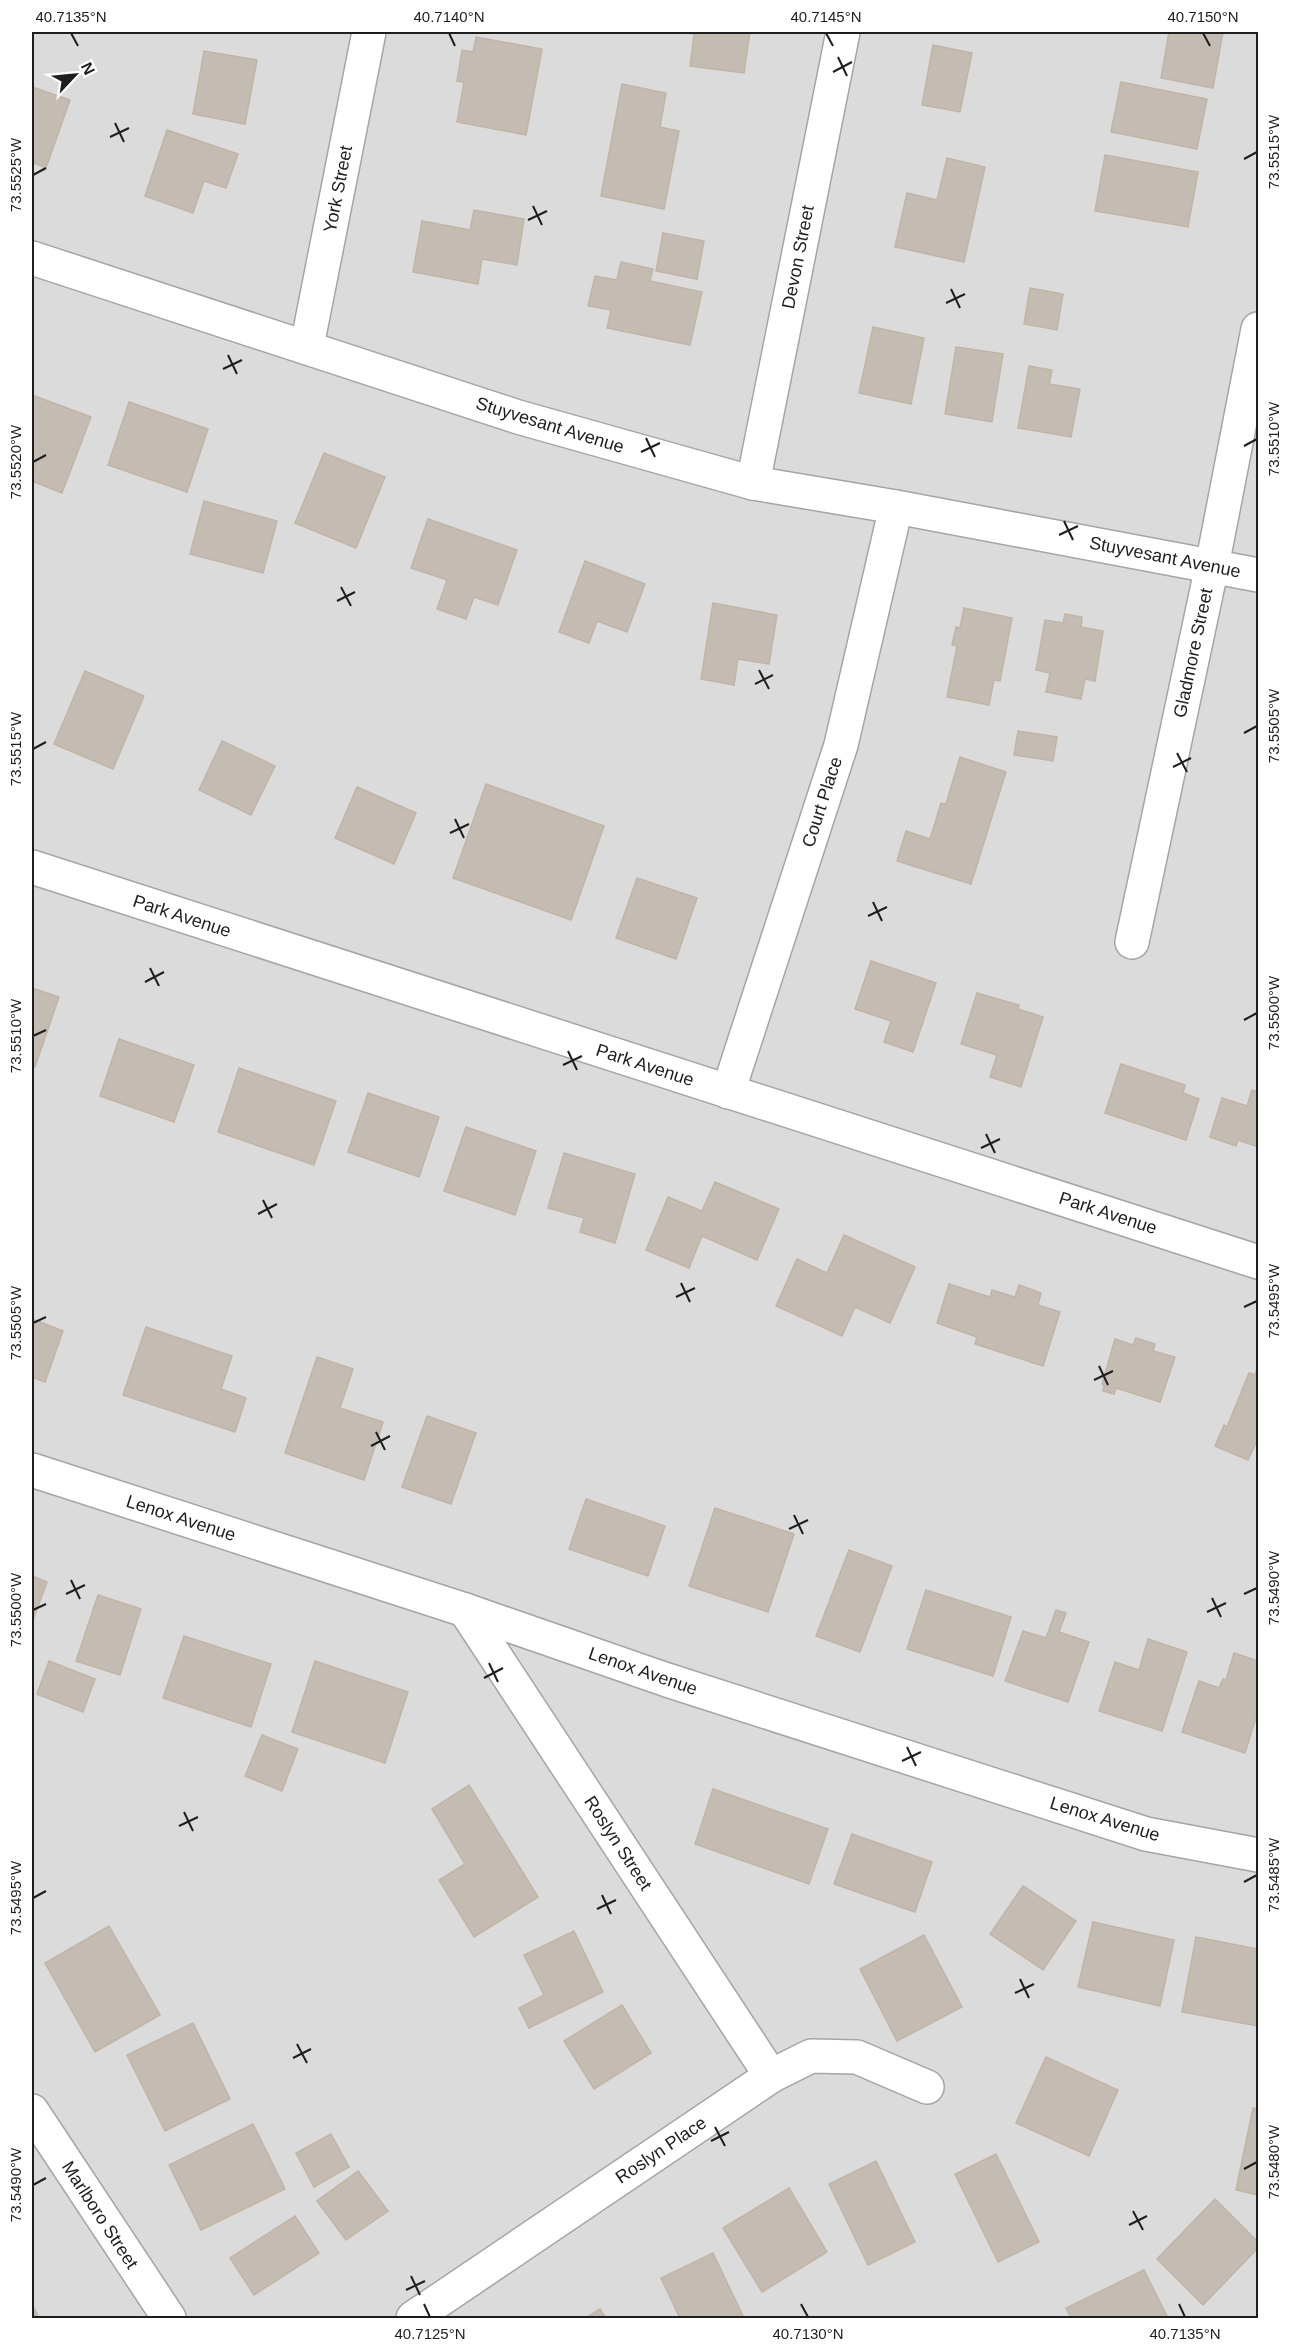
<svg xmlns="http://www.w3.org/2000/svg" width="1290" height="2350" font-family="Arial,sans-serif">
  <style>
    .residential { fill: #dcdbdb }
    .building { fill: #c4bcb3; stroke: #c1b4a6; stroke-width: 1.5 }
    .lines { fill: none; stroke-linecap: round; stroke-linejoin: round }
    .minor-casing { stroke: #a5a5a5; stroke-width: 36 }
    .minor { stroke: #fff; stroke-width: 33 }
    .ticks { fill: none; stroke: #1e1e1e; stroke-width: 2 }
    .labels { text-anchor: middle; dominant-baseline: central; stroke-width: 4.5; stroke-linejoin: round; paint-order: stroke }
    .street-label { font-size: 18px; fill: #1e1e1e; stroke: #fff }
    .neatline { fill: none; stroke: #1e1e1e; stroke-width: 2 }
    .ticks-label { font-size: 15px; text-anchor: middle; fill: #1e1e1e }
  </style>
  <rect width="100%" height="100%" fill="#efece4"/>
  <rect class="residential" x="32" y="32" width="1226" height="2286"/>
  <g class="building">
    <path d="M678,32H750L744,73L690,66L694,34Z"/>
    <path d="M1169,32H1223L1213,88L1161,78Z"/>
    <path d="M476,37L542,49L526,135L457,122L464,82L457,81L462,50L473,52Z"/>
    <path d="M933,45L972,53L960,112L922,105Z"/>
    <path d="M204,51L257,60L245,124L193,114Z"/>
    <path d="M1121,82L1207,99L1197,149L1111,132Z"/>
    <path d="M622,84L666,93L660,127L679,131L664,209L601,196Z"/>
    <path d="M32,87L70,100L46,168L32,162Z"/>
    <path d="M167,130L238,154L226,188L204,181L193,213L145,196Z"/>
    <path d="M1105,155L1198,172L1188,227L1095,211Z"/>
    <path d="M947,158L985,167L964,262L895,247L907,193L937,200Z"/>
    <path d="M474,210L524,219L517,265L482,259L478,284L413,272L422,221L470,230Z"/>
    <path d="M663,233L704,241L697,279L656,271Z"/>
    <path d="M621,262L653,269L650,281L702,292L690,345L607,328L611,310L588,306L595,276L617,280Z"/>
    <path d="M1030,288L1063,294L1057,330L1024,324Z"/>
    <path d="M873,327L924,338L911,404L859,393Z"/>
    <path d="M956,347L1003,354L992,422L945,414Z"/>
    <path d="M1029,366L1052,370L1049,384L1080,389L1071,437L1018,428Z"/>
    <path d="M32,395L91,417L62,493L32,481L36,461L32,460Z"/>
    <path d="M129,402L208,429L187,492L108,465Z"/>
    <path d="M324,453L385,477L356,548L295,523Z"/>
    <path d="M204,501L277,521L263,573L190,554Z"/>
    <path d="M428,519L517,550L498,605L474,597L466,619L437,609L447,580L411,568Z"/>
    <path d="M585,561L645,584L627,632L597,621L589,643L559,632Z"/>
    <path d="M713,603L777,615L769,664L738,659L734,685L701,679Z"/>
    <path d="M964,608L1012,618L1000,681L994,680L989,705L947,697L957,646L952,645L956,627L960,628Z"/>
    <path d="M1065,614L1082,617L1081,627L1103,631L1095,681L1085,679L1081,699L1046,692L1050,673L1036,670L1045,620L1063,623Z"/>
    <path d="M85,671L144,696L113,769L54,744Z"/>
    <path d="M1018,731L1057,737L1053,761L1014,755Z"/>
    <path d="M222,741L275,766L251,815L199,790Z"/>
    <path d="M960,757L1006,772L971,884L897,861L906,831L930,839L941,803L946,804Z"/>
    <path d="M486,784L604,826L571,920L453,878Z"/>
    <path d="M357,787L416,813L394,864L335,838Z"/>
    <path d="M637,878L697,898L676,959L616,938Z"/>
    <path d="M871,961L936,983L913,1052L884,1042L891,1021L855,1009Z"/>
    <path d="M32,988L59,997L35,1067L32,1066Z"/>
    <path d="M977,993L1019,1005L1018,1009L1043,1017L1021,1087L990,1077L997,1055L961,1044Z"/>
    <path d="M119,1039L194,1065L174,1122L100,1096Z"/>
    <path d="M1121,1064L1185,1085L1183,1093L1199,1099L1186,1140L1105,1113Z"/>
    <path d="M239,1068L336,1101L314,1165L218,1132Z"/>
    <path d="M1252,1090L1258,1092V1147L1238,1140L1236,1146L1210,1137L1222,1098L1247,1106Z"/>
    <path d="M368,1093L439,1117L419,1177L348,1152Z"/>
    <path d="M466,1127L536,1151L515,1215L444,1191Z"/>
    <path d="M564,1153L635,1174L615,1243L580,1232L584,1218L548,1208Z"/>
    <path d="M715,1182L779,1209L757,1260L702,1236L689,1268L646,1250L668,1197L702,1211Z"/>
    <path d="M844,1235L915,1267L890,1323L855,1307L842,1336L776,1306L797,1259L827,1273Z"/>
    <path d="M949,1284L990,1297L992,1290L1015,1297L1019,1285L1041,1293L1038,1305L1060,1312L1043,1366L975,1344L977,1337L937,1323Z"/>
    <path d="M32,1319L63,1331L45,1382L32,1377Z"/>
    <path d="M146,1327L232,1356L221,1389L246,1398L235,1432L123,1395Z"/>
    <path d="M1136,1338L1155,1344L1153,1351L1175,1357L1160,1402L1116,1388L1114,1394L1103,1391L1104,1385L1102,1384L1115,1339L1133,1345Z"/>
    <path d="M317,1357L353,1369L340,1408L383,1422L364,1480L285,1453Z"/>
    <path d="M1258,1366V1444L1256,1443L1248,1460L1215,1446L1224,1425L1227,1427L1249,1373L1255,1375Z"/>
    <path d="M427,1416L476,1433L451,1504L402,1487Z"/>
    <path d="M586,1499L665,1526L648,1576L569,1549Z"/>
    <path d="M715,1508L794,1534L768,1612L689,1586Z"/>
    <path d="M849,1550L892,1566L860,1652L816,1636Z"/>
    <path d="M32,1576L47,1582L32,1623Z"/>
    <path d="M926,1590L1011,1617L993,1676L907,1649Z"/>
    <path d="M98,1595L141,1609L120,1675L76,1661Z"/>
    <path d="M1056,1610L1066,1613L1059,1632L1089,1642L1068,1702L1005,1681L1023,1631L1046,1638Z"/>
    <path d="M184,1636L271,1664L251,1727L163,1698Z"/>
    <path d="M1148,1639L1187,1652L1162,1731L1099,1711L1115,1662L1139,1670Z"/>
    <path d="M1234,1653L1258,1661V1711L1245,1753L1182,1732L1199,1681L1219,1688L1223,1679L1226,1680Z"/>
    <path d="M49,1661L95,1679L83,1712L37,1694Z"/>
    <path d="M315,1661L408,1692L385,1763L292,1732Z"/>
    <path d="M262,1735L298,1749L282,1791L245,1776Z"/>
    <path d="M469,1785L538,1897L474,1937L439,1880L465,1864L432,1809Z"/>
    <path d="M713,1789L828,1829L809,1884L695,1844Z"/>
    <path d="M852,1834L932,1862L915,1912L834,1884Z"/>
    <path d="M1023,1886L1076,1921L1043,1970L990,1934Z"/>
    <path d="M1093,1922L1174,1940L1160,2006L1078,1987Z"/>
    <path d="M109,1926L160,2015L95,2052L45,1963Z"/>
    <path d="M574,1931L603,1992L529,2028L519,2008L544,1995L524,1955Z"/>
    <path d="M924,1935L962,2007L897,2041L860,1969Z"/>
    <path d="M1196,1937L1258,1949V2026L1182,2012Z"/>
    <path d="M622,2005L651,2053L594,2089L564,2041Z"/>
    <path d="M193,2023L230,2099L165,2131L127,2055Z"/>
    <path d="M1046,2057L1118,2090L1089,2156L1016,2123Z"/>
    <path d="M1253,2108L1258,2109V2195L1236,2190Z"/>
    <path d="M253,2124L285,2189L201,2230L169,2165Z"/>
    <path d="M331,2134L349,2167L314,2187L296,2153Z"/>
    <path d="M996,2154L1039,2242L998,2262L955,2174Z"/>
    <path d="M876,2161L915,2242L868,2265L829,2184Z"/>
    <path d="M358,2171L388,2211L346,2240L317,2201Z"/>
    <path d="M789,2188L827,2252L762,2292L723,2228Z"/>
    <path d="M1215,2199L1258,2242V2248L1203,2305L1157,2259Z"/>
    <path d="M295,2216L319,2253L254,2295L230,2258Z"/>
    <path d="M713,2253L744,2318H680L661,2278Z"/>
    <path d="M1144,2270L1168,2318H1071L1066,2308Z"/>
    <path d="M32,2304L39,2318H32Z"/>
    <path d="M600,2309L606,2318H586Z"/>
  </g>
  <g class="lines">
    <defs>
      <g id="minor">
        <path d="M32,258L518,417L753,483L896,507L1258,575"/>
        <path d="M307,346L369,32"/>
        <path d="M753,483L843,32"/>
        <path d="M32,867L1258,1262"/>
        <path d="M1132,942L1212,566L1258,329"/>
        <path d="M728,1092L841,745L896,507"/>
        <path d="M32,1470L465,1610L667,1680L1146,1834L1258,1855"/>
        <path d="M465,1610L771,2076"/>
        <path d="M32,2111L169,2318"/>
        <path d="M413,2318L771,2076L811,2056L857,2057L927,2087"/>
      </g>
    </defs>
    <use href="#minor" class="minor-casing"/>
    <use href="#minor" class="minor"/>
  </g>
  <path class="ticks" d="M71,33L78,46M449,33L455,46M826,33L833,46M1203,33L1210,46M838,57L847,76M833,72L852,62M115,123L124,142M110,137L129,128M1244,159L1257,152M33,175L46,168M533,206L542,225M528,220L547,211M951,289L960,308M946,303L965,294M228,355L237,374M223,369L242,360M646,438L655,457M1244,446L1257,439M641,452L660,443M33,462L46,455M1064,521L1073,540M1059,535L1078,526M341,587L351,606M337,601L355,592M759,670L769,689M755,684L773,675M1244,733L1257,726M33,749L46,742M1177,753L1187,772M1173,767L1191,758M455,819L464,838M450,833L469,824M873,902L882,921M868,916L887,907M150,968L159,986M145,982L164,972M1244,1020L1257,1013M33,1036L46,1030M568,1051L577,1070M563,1065L582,1056M986,1134L995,1153M981,1148L1000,1139M263,1200L272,1218M258,1214L277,1204M681,1283L690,1302M676,1297L695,1288M1244,1307L1257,1301M33,1323L46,1317M1099,1366L1108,1385M1094,1380L1113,1371M376,1432L385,1450M371,1446L390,1436M794,1515L803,1534M789,1529L808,1520M71,1580L80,1599M66,1594L85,1585M1244,1594L1257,1588M1212,1598L1221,1617M33,1610L46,1604M1207,1612L1226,1603M489,1663L498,1682M484,1678L503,1668M907,1747L916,1766M902,1761L921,1752M184,1812L193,1831M179,1826L198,1817M1244,1882L1257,1875M602,1895L611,1914M33,1898L46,1891M597,1909L616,1900M1020,1979L1029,1998M1015,1993L1034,1984M297,2044L307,2063M293,2058L311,2049M715,2127L725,2146M711,2141L729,2132M1244,2169L1257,2162M33,2185L46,2178M1133,2211L1143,2230M1129,2225L1147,2216M411,2276L420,2295M406,2290L425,2281M424,2304L430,2317M801,2304L808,2317M1179,2304L1185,2317"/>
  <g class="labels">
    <g class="street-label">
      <text transform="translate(338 189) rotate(-79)">York Street</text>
      <text transform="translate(798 257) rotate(-79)">Devon Street</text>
      <text transform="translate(550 425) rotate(17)">Stuyvesant Avenue</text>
      <text transform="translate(1165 557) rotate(11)">Stuyvesant Avenue</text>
      <text transform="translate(1193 653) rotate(-78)">Gladmore Street</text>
      <text transform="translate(822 802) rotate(-72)">Court Place</text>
      <text transform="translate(182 916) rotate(18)">Park Avenue</text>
      <text transform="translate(645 1065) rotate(18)">Park Avenue</text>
      <text transform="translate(1108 1213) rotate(18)">Park Avenue</text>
      <text transform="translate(181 1518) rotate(18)">Lenox Avenue</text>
      <text transform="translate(643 1671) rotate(19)">Lenox Avenue</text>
      <text transform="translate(1105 1819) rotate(17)">Lenox Avenue</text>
      <text transform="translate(618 1843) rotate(57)">Roslyn Street</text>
      <text transform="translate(661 2150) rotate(-34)">Roslyn Place</text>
      <text transform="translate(100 2215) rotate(57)">Marlboro Street</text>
    </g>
  </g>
  <rect width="1290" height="2350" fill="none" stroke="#ffffff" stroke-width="66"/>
  <g transform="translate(75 75) rotate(64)" stroke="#ffffff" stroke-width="4.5" paint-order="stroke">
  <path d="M0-4.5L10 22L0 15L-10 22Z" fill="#1e1e1e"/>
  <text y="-9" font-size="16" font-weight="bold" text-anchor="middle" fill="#1e1e1e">N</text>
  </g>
  <rect x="33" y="33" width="1224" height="2284" class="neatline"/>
  <g class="ticks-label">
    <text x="71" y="22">40.7135°N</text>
    <text x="449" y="22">40.7140°N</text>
    <text x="826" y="22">40.7145°N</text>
    <text x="1203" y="22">40.7150°N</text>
    <text transform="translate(1274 152) rotate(-90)" y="5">73.5515°W</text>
    <text transform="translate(16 175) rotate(-90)" y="5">73.5525°W</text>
    <text transform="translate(1274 439) rotate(-90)" y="5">73.5510°W</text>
    <text transform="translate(16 462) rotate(-90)" y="5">73.5520°W</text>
    <text transform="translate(1274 726) rotate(-90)" y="5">73.5505°W</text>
    <text transform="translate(16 749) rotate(-90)" y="5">73.5515°W</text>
    <text transform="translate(1274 1013) rotate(-90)" y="5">73.5500°W</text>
    <text transform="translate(16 1036) rotate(-90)" y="5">73.5510°W</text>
    <text transform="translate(1274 1301) rotate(-90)" y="5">73.5495°W</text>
    <text transform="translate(16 1323) rotate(-90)" y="5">73.5505°W</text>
    <text transform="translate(1274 1588) rotate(-90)" y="5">73.5490°W</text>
    <text transform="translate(16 1610) rotate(-90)" y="5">73.5500°W</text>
    <text transform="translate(1274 1875) rotate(-90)" y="5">73.5485°W</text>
    <text transform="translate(16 1898) rotate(-90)" y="5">73.5495°W</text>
    <text transform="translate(1274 2162) rotate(-90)" y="5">73.5480°W</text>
    <text transform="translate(16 2185) rotate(-90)" y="5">73.5490°W</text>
    <text x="430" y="2339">40.7125°N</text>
    <text x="808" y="2339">40.7130°N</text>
    <text x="1185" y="2339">40.7135°N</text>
  </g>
</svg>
